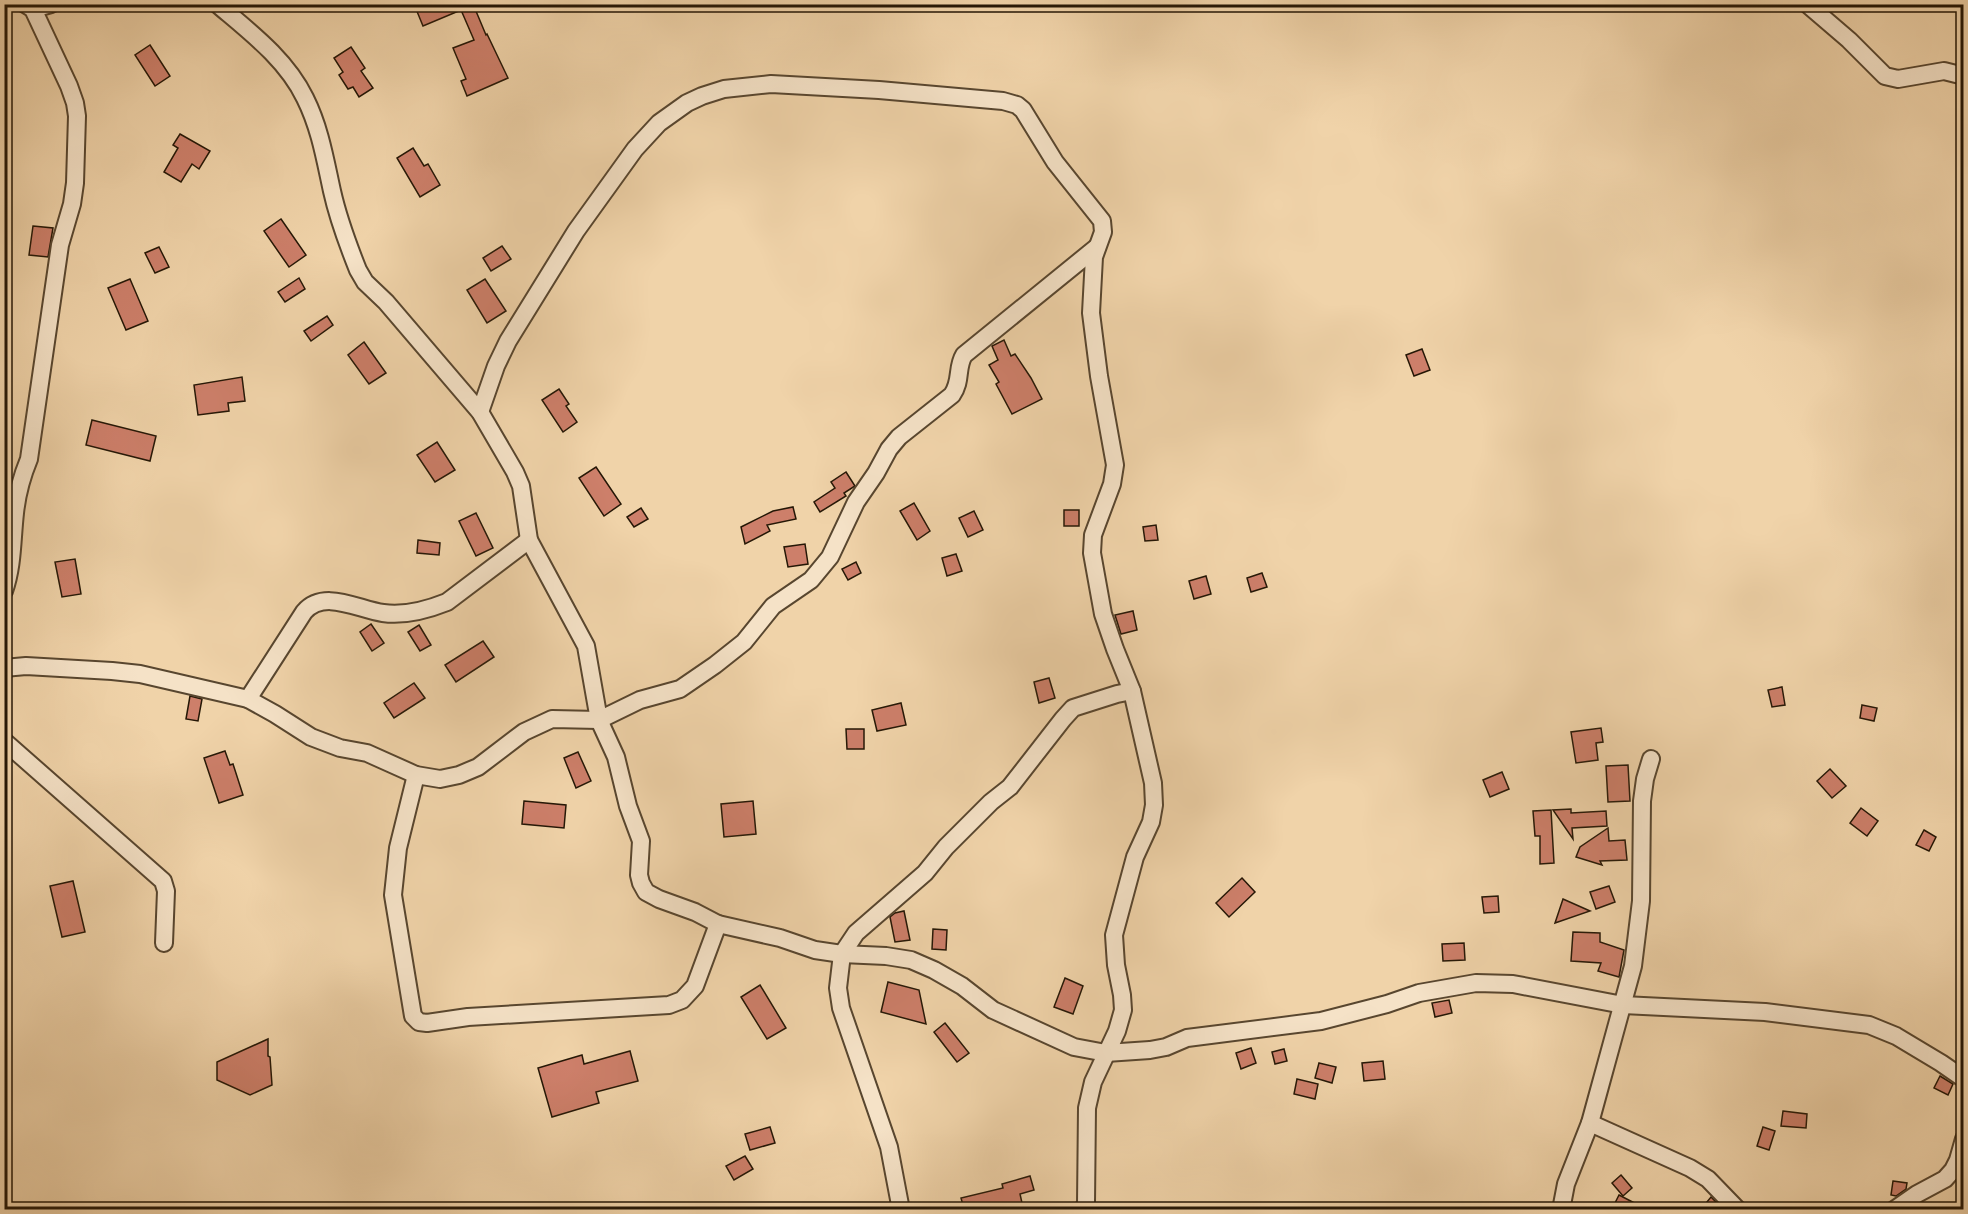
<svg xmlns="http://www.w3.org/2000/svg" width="1968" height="1214" font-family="'Old Standard TT',serif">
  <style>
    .building { fill: #cd7f6a; stroke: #251706; stroke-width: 1.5 }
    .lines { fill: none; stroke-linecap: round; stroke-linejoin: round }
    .street-casing { stroke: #58462f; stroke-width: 20 }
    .street { stroke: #f5e2c7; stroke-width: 16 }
  </style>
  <rect width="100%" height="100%" fill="#f0d3a9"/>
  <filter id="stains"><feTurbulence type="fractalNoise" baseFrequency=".00333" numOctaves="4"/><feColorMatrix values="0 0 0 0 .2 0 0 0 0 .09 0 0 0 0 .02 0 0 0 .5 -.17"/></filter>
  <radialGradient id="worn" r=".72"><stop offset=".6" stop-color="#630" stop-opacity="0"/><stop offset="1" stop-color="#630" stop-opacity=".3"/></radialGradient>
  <g class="building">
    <path d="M428,4H473L486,35L487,34L508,78L467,96L461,81L466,79L453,48L474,40L461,10L423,26L416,9Z"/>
    <path d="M150,45L170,76L155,86L135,55Z"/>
    <path d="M351,47L365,68L361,71L373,88L359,97L353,87L348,89L339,75L343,72L334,58Z"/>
    <path d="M180,134L210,151L199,169L192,164L181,182L164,172L178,148L173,145Z"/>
    <path d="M413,148L424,166L428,164L440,185L420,197L397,158Z"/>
    <path d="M281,219L306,255L289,267L264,231Z"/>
    <path d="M33,226L53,228L48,257L29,255Z"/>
    <path d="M502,246L511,259L491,271L483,258Z"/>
    <path d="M159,247L169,267L155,273L145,253Z"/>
    <path d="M299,278L305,289L285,302L278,292Z"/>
    <path d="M130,279L148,321L126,330L108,288Z"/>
    <path d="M485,279L506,311L487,323L467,290Z"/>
    <path d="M327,316L333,325L311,341L304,331Z"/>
    <path d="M1004,340L1011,356L1015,354L1031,378L1042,399L1012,414L996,384L999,382L989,365L998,360L992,346Z"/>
    <path d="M364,342L386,373L369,384L348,355Z"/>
    <path d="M1422,349L1430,370L1414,376L1406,355Z"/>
    <path d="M242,377L245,401L228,403L229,411L198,415L194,385Z"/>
    <path d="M559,389L569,404L566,406L577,422L563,432L542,400Z"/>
    <path d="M92,420L156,436L150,461L86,445Z"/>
    <path d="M437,442L455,470L435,482L417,455Z"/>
    <path d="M596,467L621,504L604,516L579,478Z"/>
    <path d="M846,472L855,486L844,493L846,496L820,512L814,502L835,488L831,482Z"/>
    <path d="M914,503L930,531L917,540L900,511Z"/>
    <path d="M793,507L796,519L767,525L770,531L745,544L741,527L773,511Z"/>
    <path d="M641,508L648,519L634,527L627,517Z"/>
    <rect x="1064" y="510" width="15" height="16"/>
    <path d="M974,511L983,530L968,537L959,518Z"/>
    <path d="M476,513L493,548L476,556L459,521Z"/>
    <path d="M1156,525L1158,540L1145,541L1143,527Z"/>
    <path d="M418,540L440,543L439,555L417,553Z"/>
    <path d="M805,544L808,564L788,567L784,547Z"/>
    <path d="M956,554L962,571L947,576L942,558Z"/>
    <path d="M75,559L81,594L62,597L55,562Z"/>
    <path d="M856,562L861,573L848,580L842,569Z"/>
    <path d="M1262,573L1267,587L1251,592L1247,578Z"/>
    <path d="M1206,576L1211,594L1194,599L1189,581Z"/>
    <path d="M1133,611L1137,630L1121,634L1115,615Z"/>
    <path d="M371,624L384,643L372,651L360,632Z"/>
    <path d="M419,625L431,645L420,651L408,632Z"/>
    <path d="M483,641L494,657L456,682L445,665Z"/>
    <path d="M1049,678L1055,698L1039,703L1034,682Z"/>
    <path d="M414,683L425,698L394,718L384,703Z"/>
    <path d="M1782,687L1785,705L1772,707L1768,690Z"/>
    <path d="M190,696L202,699L198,721L186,719Z"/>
    <path d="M901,703L906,725L877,731L872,710Z"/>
    <path d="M1862,705L1877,708L1874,721L1860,718Z"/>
    <path d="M1601,728L1603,742L1596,743L1598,760L1576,763L1571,732Z"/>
    <path d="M846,729H864V749H847Z"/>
    <path d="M225,751L230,765L233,764L243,795L219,803L204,758Z"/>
    <path d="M578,752L591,781L576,788L564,758Z"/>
    <path d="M1628,765L1630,801L1608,802L1606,766Z"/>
    <path d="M1830,769L1846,786L1832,798L1817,781Z"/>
    <path d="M1502,772L1509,789L1490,797L1483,780Z"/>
    <path d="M524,801L566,805L564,828L522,824Z"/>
    <path d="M753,801L756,834L724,837L721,804Z"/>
    <path d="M1861,808L1878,821L1867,836L1850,823Z"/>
    <path d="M1571,809V813L1606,811L1607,826L1572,828L1573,839L1553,810Z"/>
    <path d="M1551,810L1554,863L1540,864V836H1535L1533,811Z"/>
    <path d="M1608,828L1609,841L1625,840L1627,860L1600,861L1602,865L1576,857L1580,847Z"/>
    <path d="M1924,830L1936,837L1929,851L1916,845Z"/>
    <path d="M1242,878L1255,892L1229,917L1216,903Z"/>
    <path d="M73,881L85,932L62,937L50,886Z"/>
    <path d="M1609,886L1615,902L1596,909L1590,892Z"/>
    <path d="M1498,896L1499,912L1484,913L1482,897Z"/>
    <path d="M1563,899L1590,911L1555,923Z"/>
    <path d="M904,911L910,940L895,942L890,917L895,913Z"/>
    <path d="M933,929L947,930L946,950L932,949Z"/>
    <path d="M1573,932L1600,933V942L1624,950L1619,977L1598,971L1601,963L1571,961Z"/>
    <path d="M1464,943L1465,960L1443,961L1442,944Z"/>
    <path d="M1065,978L1083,986L1073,1014L1054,1007Z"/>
    <path d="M888,982L919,990L926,1024L881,1012Z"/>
    <path d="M760,985L786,1028L767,1039L741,997Z"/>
    <path d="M1449,1000L1452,1013L1435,1017L1432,1003Z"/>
    <path d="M945,1023L969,1053L957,1062L934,1032Z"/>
    <path d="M268,1039V1056L270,1057L272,1085L250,1095L217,1080V1062Z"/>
    <path d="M1251,1048L1256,1063L1241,1069L1236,1053Z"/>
    <path d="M1284,1049L1287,1061L1275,1064L1272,1052Z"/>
    <path d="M630,1051L638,1081L596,1092L599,1103L552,1117L538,1068L582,1055L584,1064Z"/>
    <path d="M1383,1061L1385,1079L1364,1081L1362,1063Z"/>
    <path d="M1319,1063L1336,1067L1332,1083L1315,1078Z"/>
    <path d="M1940,1076L1953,1084L1948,1095L1934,1088Z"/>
    <path d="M1297,1079L1318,1084L1315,1099L1294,1094Z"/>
    <path d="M1783,1111L1807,1114L1806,1128L1781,1126Z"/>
    <path d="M770,1127L775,1143L750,1150L745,1134Z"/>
    <path d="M1763,1127L1775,1131L1769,1150L1757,1146Z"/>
    <path d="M745,1156L753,1169L734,1180L726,1166Z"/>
    <path d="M1621,1175L1632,1188L1623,1196L1612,1183Z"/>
    <path d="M1030,1176L1034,1190L1020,1194L1022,1203L996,1209H964L961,1198L1003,1188L1002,1184Z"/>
    <path d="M1893,1181L1907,1183L1906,1189L1896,1196L1891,1195Z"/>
    <path d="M1619,1195L1646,1209H1612Z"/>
    <path d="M1711,1197L1721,1207L1719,1209H1714L1706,1203Z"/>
  </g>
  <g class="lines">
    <defs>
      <g id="street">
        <path d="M217,4C250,32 286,59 305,98C320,128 325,159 332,191C338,218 348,245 358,270L365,282L386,302L480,412L515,472L521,486L529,540L586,646L599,720L616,757L628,806L641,841L639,875L641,883L646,892L659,899L695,912L718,924L780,938L815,950L842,954L886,956L911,960L934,970L962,986L993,1010L1074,1047L1106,1053L1150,1050L1166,1047L1187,1038L1321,1021L1387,1004L1419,993L1476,983L1513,984L1623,1005L1765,1012L1869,1025L1896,1036L1941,1063L1964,1079"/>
        <path d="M1807,4L1849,40L1885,76L1898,79L1944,71L1964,76"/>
        <path d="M33,9L51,4"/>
        <path d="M480,412L496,366L508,341L576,231L635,149L659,123L687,103L702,96L724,89L771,84L879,90L1003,101L1017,105L1023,110L1055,162L1102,221L1103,232L1094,257L1091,313L1099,376L1115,465L1112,484L1093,535L1092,553L1103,614L1115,649L1132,691L1153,783L1154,805L1151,822L1135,857L1114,935L1116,965L1122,995L1123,1010L1117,1031L1093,1082L1087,1108L1086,1203L1083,1210"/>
        <path d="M4,591C13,566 12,539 15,513C17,494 22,476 29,459L60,245L72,204L75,183L77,116L75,103L69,86L33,9L25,4"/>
        <path d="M4,668L26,666L112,671L140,674L248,699L275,714L311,737L340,748L367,753L416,775L440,779L459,775L478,767L524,732L552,719L599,720L640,700L680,689L715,665L744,642L773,606L811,580L830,557L856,502L876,473L889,449L899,437L952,395C962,381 956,368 964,355L1097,247"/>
        <path d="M248,699L304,612C324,589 357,609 383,613C404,616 427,610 447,602L529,540"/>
        <path d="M4,741L163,881L166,891L164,943"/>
        <path d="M416,775L398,848L393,895L413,1016L419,1022L427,1023L468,1017L669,1005L682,1000L695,986L718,924"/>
        <path d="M1590,1123L1690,1168L1708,1179L1738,1210"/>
        <path d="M901,1210L889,1147L841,1008L838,988L842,954L856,933L925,873L946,847L991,802L1010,787L1063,719L1073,708L1117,694L1132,691"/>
        <path d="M1561,1210L1566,1184L1590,1123L1633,966L1641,901L1642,801L1645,779L1651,759"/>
        <path d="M1894,1210L1917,1194L1945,1179L1953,1170L1958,1160L1964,1139"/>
      </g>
    </defs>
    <use href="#street" class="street-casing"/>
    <use href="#street" class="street"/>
  </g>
  <rect width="1968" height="1214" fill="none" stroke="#f0d3a9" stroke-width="24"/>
  <rect x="6" y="6" width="1956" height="1202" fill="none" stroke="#251706" stroke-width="3"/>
  <rect x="12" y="12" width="1944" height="1190" fill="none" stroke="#251706" stroke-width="1.5"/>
  <rect width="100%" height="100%" filter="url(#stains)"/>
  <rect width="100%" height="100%" fill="url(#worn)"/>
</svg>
